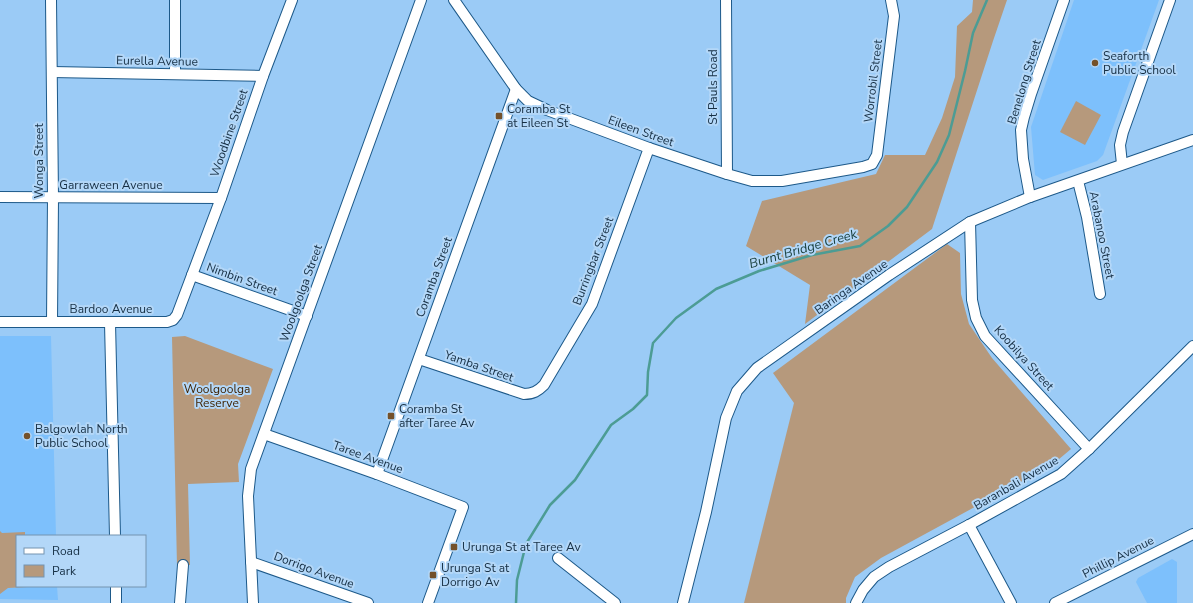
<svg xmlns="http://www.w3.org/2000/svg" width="1193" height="603" font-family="'Nunito Sans',sans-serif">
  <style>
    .built { fill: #7dc0fc }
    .green { fill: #b6997c }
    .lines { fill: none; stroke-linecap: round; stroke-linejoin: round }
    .stream { stroke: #4c9c94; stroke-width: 2.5 }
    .street-casing { stroke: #1d5989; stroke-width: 12 }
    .street { stroke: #fff; stroke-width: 10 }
    .poi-dot { fill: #74512a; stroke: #b3d7f8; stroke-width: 1.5 }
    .labels { text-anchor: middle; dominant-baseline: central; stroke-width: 4; stroke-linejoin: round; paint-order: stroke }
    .poi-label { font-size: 12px; fill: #162f44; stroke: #b3d7f8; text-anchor: start }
    .street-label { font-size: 12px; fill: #162f44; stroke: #b3d7f8 }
    .park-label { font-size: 12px; fill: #3f2200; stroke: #b3d7f8 }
    .water-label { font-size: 13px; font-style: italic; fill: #173d3a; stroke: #b3d7f8 }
  </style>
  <rect width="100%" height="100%" fill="#9bcbf6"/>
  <g class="built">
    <path d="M1074,0H1159L1103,155L1097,161L1043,180L1035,175L1031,127Z"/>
    <path d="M0,336H51L56,536H17V586H57L58,600L0,599Z"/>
    <path d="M1172,559L1177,562V603H1147L1136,582L1138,578Z"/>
  </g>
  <g class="green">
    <path d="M973,0H1007L993,41L932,229L805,324L810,285L746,246L762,201L876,174L885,155H925L942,118L955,77L957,26L972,12Z"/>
    <path d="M1076,101L1101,115L1085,145L1060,132Z"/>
    <path d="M947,244L960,253L961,294L969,324L992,358L1071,449L1052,465L881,558L855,577L846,598V603H744L794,403L773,373Z"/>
    <path d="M185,336L273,369L238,464L239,482L188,484L190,565L177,566L172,337Z"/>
    <path d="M0,531L2,533L25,532V536H17V586H27V587L8,588L0,594Z"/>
  </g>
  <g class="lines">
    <path class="stream" d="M516,603L517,580L526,544L550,505L575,480L611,425L633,409L647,395L648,372L653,343L676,318L716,289L759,271L812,255L860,246L888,226L907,207L937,162L949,135L965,71L973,33L987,0"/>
    <defs>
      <g id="street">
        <path d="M51,0L53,198L52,322"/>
        <path d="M175,0V74"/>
        <path d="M454,0L516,89L528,101L547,110L649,148L727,174L752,181H782L863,167L872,164L877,155L894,16L891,0"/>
        <path d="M726,0L727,174"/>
        <path d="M52,72L263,76"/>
        <path d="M1122,164L1120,145L1123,132L1170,0"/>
        <path d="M1078,181L1087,217L1100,294"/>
        <path d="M0,197L221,198"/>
        <path d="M1030,197L1023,159L1021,130L1024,117L1031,94L1064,0"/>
        <path d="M970,222L972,300L976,318L985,336L1089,449"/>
        <path d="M192,275L307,316"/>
        <path d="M0,322H167L173,320L177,315L221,198L263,76L292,0"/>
        <path d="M110,323L115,536"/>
        <path d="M419,359L524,394C533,394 538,391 544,385L592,304L649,148"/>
        <path d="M264,434L377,474L463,507L428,603"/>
        <path d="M377,474L516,89"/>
        <path d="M969,525L1011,603"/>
        <path d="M558,558L615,603"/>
        <path d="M251,562L368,603"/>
        <path d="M116,586V603"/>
        <path d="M180,603L183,565"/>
        <path d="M253,603L248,496L251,469L421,0"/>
        <path d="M683,603L706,512L726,418L737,391L757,368L889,275L970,222L1030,197L1193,140"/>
        <path d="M856,603L863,590L874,577L889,567L969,525L1061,474L1089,449L1193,346"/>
        <path d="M1055,603L1193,534"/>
      </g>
    </defs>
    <use href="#street" class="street-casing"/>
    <use href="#street" class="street"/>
  </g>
  <g class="poi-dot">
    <circle cx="1095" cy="63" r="4"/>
    <rect x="495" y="112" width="8" height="8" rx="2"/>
    <rect x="387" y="412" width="8" height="8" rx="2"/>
    <circle cx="27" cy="436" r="4"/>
    <rect x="450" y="543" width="8" height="8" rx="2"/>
    <rect x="429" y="571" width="8" height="8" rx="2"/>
  </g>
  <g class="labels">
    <g class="poi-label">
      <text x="1103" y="56">Seaforth<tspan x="1103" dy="14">Public School</tspan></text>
      <text x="507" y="109">Coramba St<tspan x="507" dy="14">at Eileen St</tspan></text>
      <text x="399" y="409">Coramba St<tspan x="399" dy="14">after Taree Av</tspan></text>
      <text x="35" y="429">Balgowlah North<tspan x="35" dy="14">Public School</tspan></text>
      <text x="462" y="547">Urunga St at Taree Av</text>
      <text x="441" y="568">Urunga St at<tspan x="441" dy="14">Dorrigo Av</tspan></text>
    </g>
    <g class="street-label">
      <text transform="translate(157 61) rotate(1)">Eurella Avenue</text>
      <text transform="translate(873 81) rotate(-83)">Worrobil Street</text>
      <text transform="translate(1024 82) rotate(-73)">Benelong Street</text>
      <text transform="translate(713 87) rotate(-90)">St Pauls Road</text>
      <text transform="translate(641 131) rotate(20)">Eileen Street</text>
      <text transform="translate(229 133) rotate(-71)">Woodbine Street</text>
      <text transform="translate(39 161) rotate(-90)">Wonga Street</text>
      <text x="111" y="185">Garraween Avenue</text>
      <text transform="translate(1102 235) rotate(79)">Arabanoo Street</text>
      <text transform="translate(593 261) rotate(-69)">Burringbar Street</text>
      <text transform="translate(434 277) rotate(-70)">Coramba Street</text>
      <text transform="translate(242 279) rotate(20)">Nimbin Street</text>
      <text transform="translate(851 287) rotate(-35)">Baringa Avenue</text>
      <text transform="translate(301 293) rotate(-70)">Woolgoolga Street</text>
      <text x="111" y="309">Bardoo Avenue</text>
      <text transform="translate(1024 358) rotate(48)">Koobilya Street</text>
      <text transform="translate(479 366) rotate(19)">Yamba Street</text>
      <text transform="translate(368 457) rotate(20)">Taree Avenue</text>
      <text transform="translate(1016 483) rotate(-30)">Baranbali Avenue</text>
      <text transform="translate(1118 557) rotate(-27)">Phillip Avenue</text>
      <text transform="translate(314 570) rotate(20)">Dorrigo Avenue</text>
    </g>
    <g class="park-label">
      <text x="217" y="389">Woolgoolga<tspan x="217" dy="14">Reserve</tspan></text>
    </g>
    <g class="water-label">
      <text transform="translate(803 249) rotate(-16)">Burnt Bridge Creek</text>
    </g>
  </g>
  <rect x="16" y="535" width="130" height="52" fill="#b3d7f8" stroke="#7494b0"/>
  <rect x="24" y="548" width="20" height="6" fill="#ffffff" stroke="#7494b0"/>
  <text x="52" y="555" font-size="12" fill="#162f44">Road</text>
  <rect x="24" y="565" width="20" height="12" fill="#b6997c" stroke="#7494b0"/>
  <text x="52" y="575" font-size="12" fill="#162f44">Park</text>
</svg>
